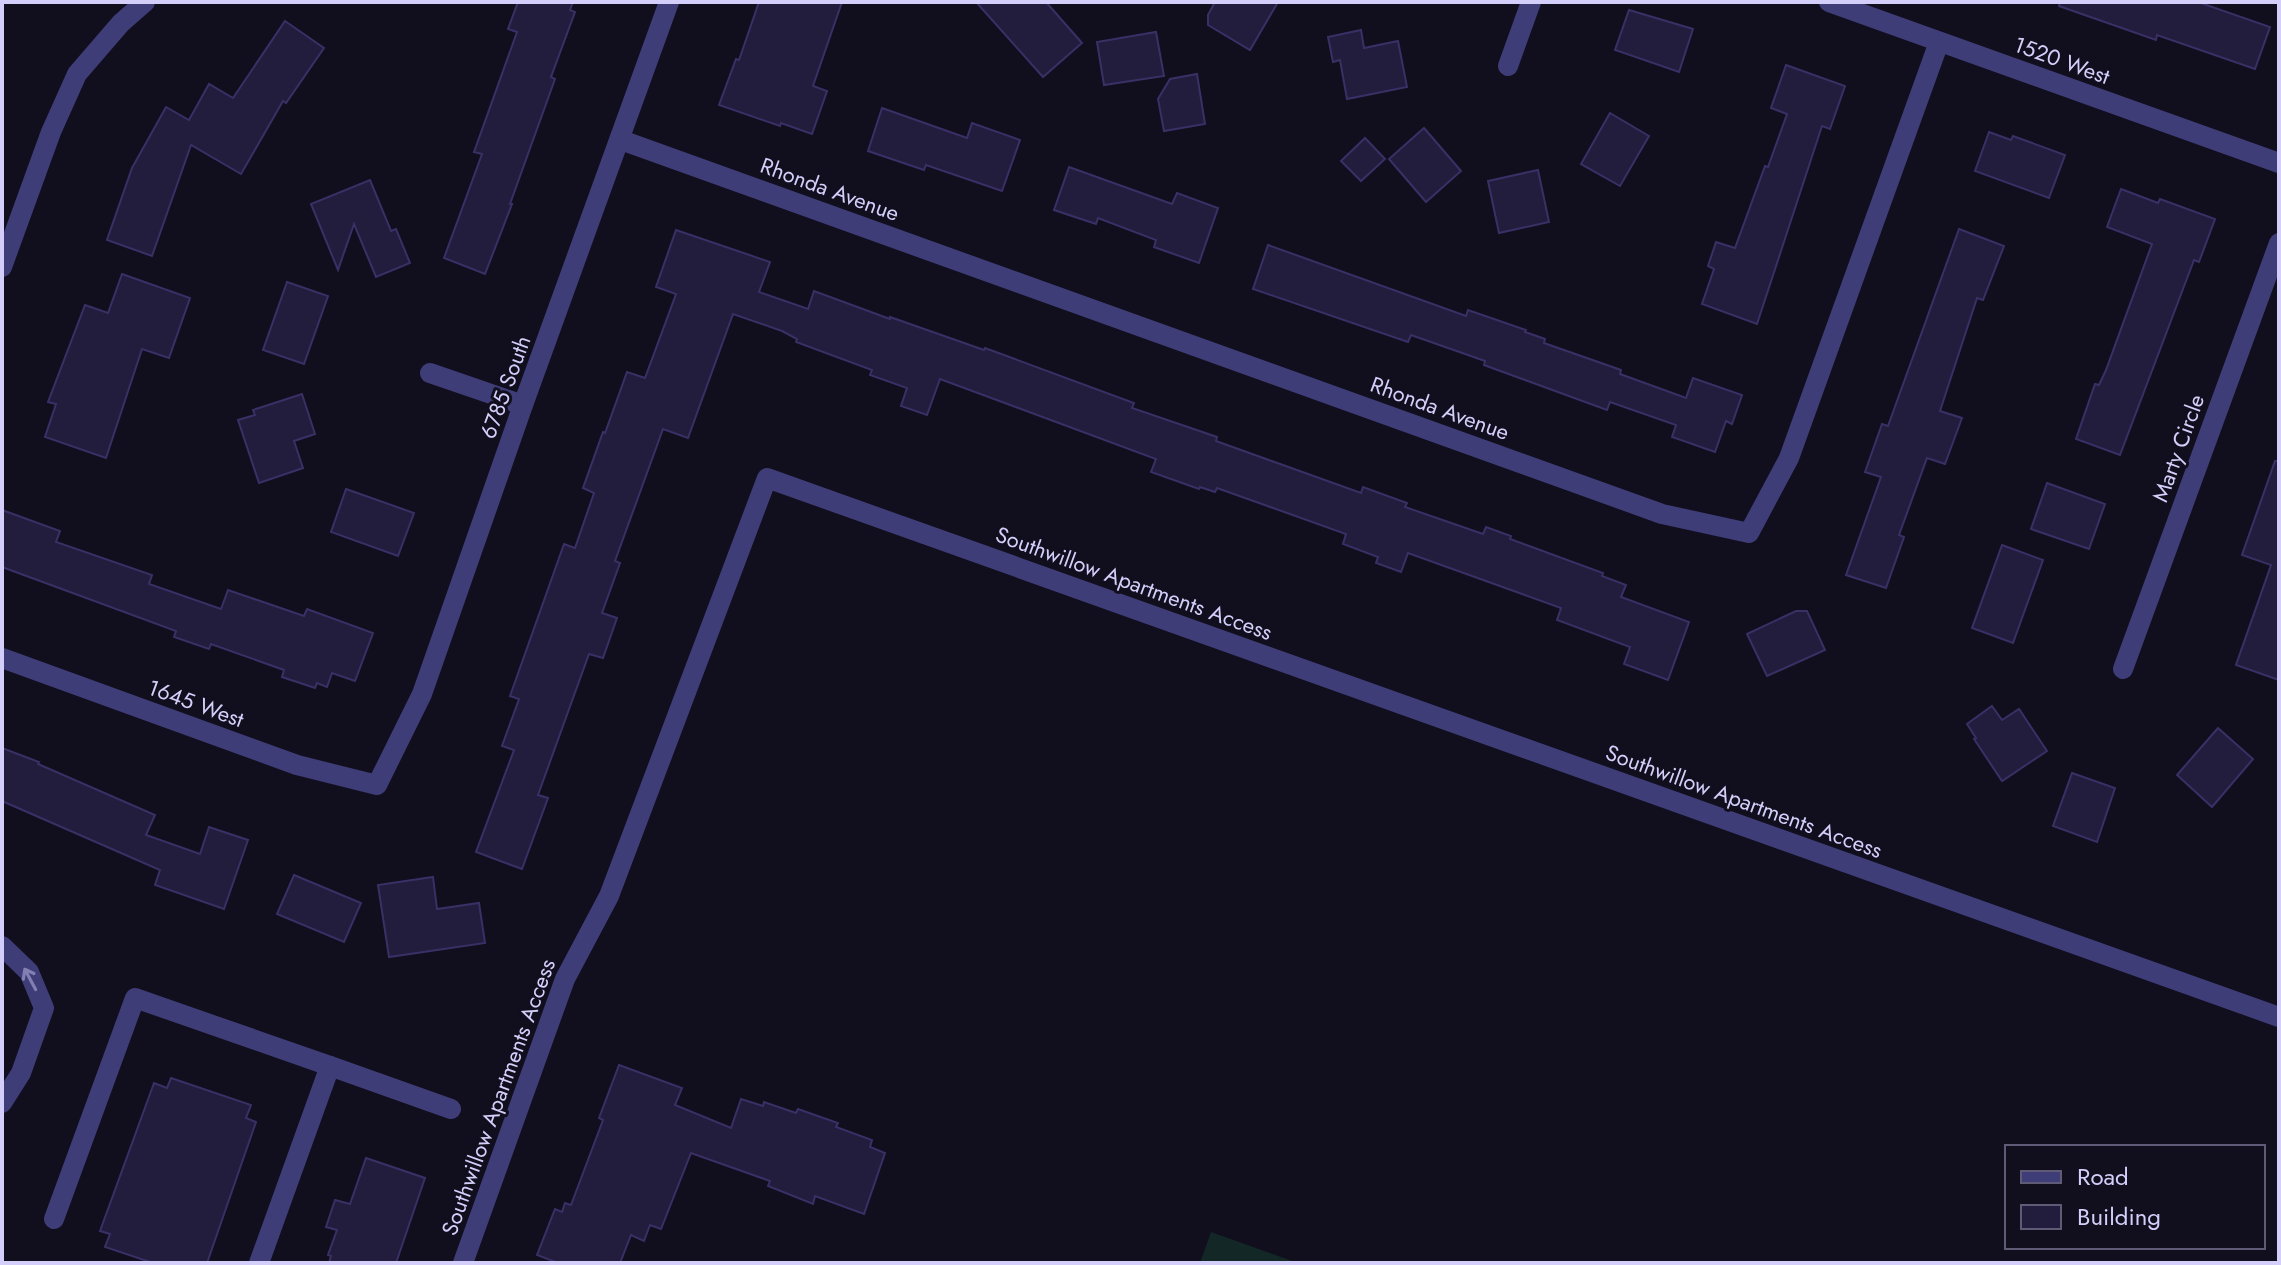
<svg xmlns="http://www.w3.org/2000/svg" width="2281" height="1265" font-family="Jost,sans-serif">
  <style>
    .green { fill: #122726 }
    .building { fill: #221c3d; stroke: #3a3066; stroke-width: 2 }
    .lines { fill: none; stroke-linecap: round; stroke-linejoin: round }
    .lane { stroke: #3f3d78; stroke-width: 20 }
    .street { stroke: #3f3d78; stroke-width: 20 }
    .oneway { stroke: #827fb2 }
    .labels { text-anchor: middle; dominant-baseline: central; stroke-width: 6; stroke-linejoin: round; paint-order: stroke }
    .street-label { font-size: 22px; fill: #d4cffa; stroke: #110e1e }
  </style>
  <rect width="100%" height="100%" fill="#110e1e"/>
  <path class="green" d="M1211,1232L1298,1263H1200Z"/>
  <g class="building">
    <path d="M518,2H573L570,10L575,12L551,77L555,79L510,204H512L485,274L444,258L482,154L474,152L517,32L508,29Z"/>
    <path d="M759,2H842L813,86L827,91L812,134L781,123L780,126L719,105L736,59L739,60Z"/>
    <path d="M976,2H1046L1082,43L1043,77Z"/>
    <path d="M1215,2H1278L1250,50L1208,25V15Z"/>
    <path d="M2060,2H2198L2270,27L2255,69L2157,35L2156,40L2059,6Z"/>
    <path d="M1629,10L1693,29L1679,72L1615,50Z"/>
    <path d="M285,21L324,48L286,103L283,101L241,174L191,145L152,256L107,240L132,168L166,107L189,120L209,84L233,98Z"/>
    <path d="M1361,30L1364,48L1398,41L1407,87L1347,99L1340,60L1333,62L1328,37Z"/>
    <path d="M1156,32L1164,76L1104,85L1097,42Z"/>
    <path d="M1786,65L1845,86L1830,129L1822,126L1757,324L1702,304L1714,269L1708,266L1716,242L1735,248L1765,166L1768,167L1787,114L1771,108Z"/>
    <path d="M1197,74L1205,124L1164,131L1158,99L1170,79Z"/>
    <path d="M882,108L967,138L972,123L1020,140L1002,191L926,165L924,170L868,151Z"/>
    <path d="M1610,113L1649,136L1620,186L1581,164Z"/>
    <path d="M1424,128L1461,171L1426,202L1389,159Z"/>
    <path d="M1989,132L2011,140L2013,136L2065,155L2049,198L1975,171Z"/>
    <path d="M1365,138L1385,159L1361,181L1341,161Z"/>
    <path d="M1069,167L1172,204L1177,193L1218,208L1199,263L1154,247L1156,240L1098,218L1096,224L1054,210Z"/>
    <path d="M1538,170L1549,222L1499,233L1488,181Z"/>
    <path d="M370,180L391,231L396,229L410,263L376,277L354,224L338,270L311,204Z"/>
    <path d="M2121,189L2158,203L2160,199L2215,219L2199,262L2194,260L2120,455L2076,439L2095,384L2099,385L2106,370L2152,244L2107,227Z"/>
    <path d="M1959,229L2004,246L1983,300L1977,298L1940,411L1962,418L1945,464L1927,458L1899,535L1904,537L1886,588L1846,575L1881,477L1865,472L1882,424L1888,426Z"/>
    <path d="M676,230L770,262L759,292L808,309L814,291L890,319V317L984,350L985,348L1134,403L1132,408L1217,437L1216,441L1361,493L1363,487L1407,503L1405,507L1483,534L1486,527L1511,536L1510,539L1603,573L1602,576L1626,585L1621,597L1689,622L1668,680L1624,664L1630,647L1557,620L1561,608L1408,553L1401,572L1376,563L1378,557L1343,544L1346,534L1217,488L1215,492L1200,487L1199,489L1151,472L1156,459L940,379L927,415L901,406L907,388L870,375L872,370L796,342L797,339L782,331L733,314L688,438L663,429L615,561L620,563L602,613L617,618L603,658L589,654L538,795L548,798L522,869L476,852L514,750L502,746L519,699L510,696L564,544L575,548L594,493L583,488L603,432L605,433L627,372L645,378L676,294L656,287Z"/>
    <path d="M1268,245L1466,316L1468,310L1526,330L1525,332L1545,339L1544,343L1621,370L1620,374L1686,398L1693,378L1742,395L1732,424L1726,421L1715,452L1672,437L1676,425L1610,402L1607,410L1484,365L1485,361L1411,335L1408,342L1253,289Z"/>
    <path d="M122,274L190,298L169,358L142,349L106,458L45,437L56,404L48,402L85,305L108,313Z"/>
    <path d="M287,282L328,296L304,364L263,350Z"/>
    <path d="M302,394L315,434L294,441L303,468L259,483L238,420L255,415L253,410Z"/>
    <path d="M2275,461H2279V680L2236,665L2271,565L2242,555Z"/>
    <path d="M2047,483L2105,504L2089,549L2031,529Z"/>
    <path d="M346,489L414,513L398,556L331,532Z"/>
    <path d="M2,510L60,531L56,542L152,575L149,584L221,609L228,590L304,616L307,609L373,633L355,681L332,673L327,687L317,683L315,688L282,677L284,670L211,644L209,649L174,637L176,631L2,567Z"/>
    <path d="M2002,545L2043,560L2013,643L1972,628Z"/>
    <path d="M1796,611H1807L1825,650L1767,676L1747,634Z"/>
    <path d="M1992,706L2002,720L2019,709L2047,751L2002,781L1974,739L1976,738L1967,724Z"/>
    <path d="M2218,728L2253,759L2212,807L2177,775Z"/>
    <path d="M2,748L39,762L38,764L155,815L146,835L200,854L209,827L248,840L224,909L155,885L160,870L2,801Z"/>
    <path d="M2072,773L2115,788L2097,842L2053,826Z"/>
    <path d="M294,875L361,903L344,942L277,914Z"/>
    <path d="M433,877L437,909L479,903L485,943L389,957L378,885Z"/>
    <path d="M619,1065L682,1088L675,1105L731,1128L741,1099L763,1106L764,1102L796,1113L798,1109L838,1123L836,1127L872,1140L870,1147L885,1153L864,1214L815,1196L813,1204L768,1186L770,1181L691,1153L661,1229L650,1225L644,1241L631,1235L620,1263H558L537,1255L555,1209L562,1212L565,1203L571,1205L603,1120L599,1118Z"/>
    <path d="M171,1078L251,1105L246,1118L256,1122L207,1263H153L105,1247L110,1234L100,1231L154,1083L167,1088Z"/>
    <path d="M366,1158L425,1178L396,1263H329L331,1256L328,1255L337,1230L326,1227L335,1200L350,1204Z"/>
  </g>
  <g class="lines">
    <g class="lane">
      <path d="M2,946L29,972L44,1008L21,1073L2,1103"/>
      <path d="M54,1219L135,998L330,1066"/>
      <path d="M259,1263L330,1066L451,1109"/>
      <path d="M463,1263L565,979L609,896L767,478L2279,1017"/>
    </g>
    <g class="street">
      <path d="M1829,2L2279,163"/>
      <path d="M1508,66L1531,2"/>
      <path d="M621,140L1662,514L1749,533L1789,458L1939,42"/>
      <path d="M2,267L51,132L77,74L121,23L145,2"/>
      <path d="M430,373L523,405"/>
      <path d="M2,658L297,765L377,785L422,694L523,405L669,2"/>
      <path d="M2123,669L2279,243"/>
    </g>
  </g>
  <defs><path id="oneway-shaft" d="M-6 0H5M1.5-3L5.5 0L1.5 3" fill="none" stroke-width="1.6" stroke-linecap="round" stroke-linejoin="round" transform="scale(2)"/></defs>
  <use class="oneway" href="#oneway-shaft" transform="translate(30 979) rotate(-118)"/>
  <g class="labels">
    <g class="street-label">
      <text transform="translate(2062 60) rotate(20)">1520 West</text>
      <text transform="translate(830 189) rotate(20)">Rhonda Avenue</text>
      <text transform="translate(505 387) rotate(-70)">6785 South</text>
      <text transform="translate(1440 408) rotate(20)">Rhonda Avenue</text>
      <text transform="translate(2178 448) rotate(-70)">Marty Circle</text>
      <text transform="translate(1134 583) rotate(20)">Southwillow Apartments Access</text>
      <text transform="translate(196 703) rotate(20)">1645 West</text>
      <text transform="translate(1744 801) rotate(20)">Southwillow Apartments Access</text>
      <text transform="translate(498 1097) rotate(-70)">Southwillow Apartments Access</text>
    </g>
  </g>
  <rect width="2281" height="1265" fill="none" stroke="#d4cffa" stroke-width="8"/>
  <rect x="2005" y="1145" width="260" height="104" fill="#110e1e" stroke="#5f5b76" stroke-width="2"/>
  <rect x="2021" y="1171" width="40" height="12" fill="#3f3d78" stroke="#5f5b76" stroke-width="2"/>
  <text x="2077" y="1185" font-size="24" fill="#d4cffa">Road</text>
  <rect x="2021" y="1205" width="40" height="24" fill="#221c3d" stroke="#5f5b76" stroke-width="2"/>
  <text x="2077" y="1225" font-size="24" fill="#d4cffa">Building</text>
</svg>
